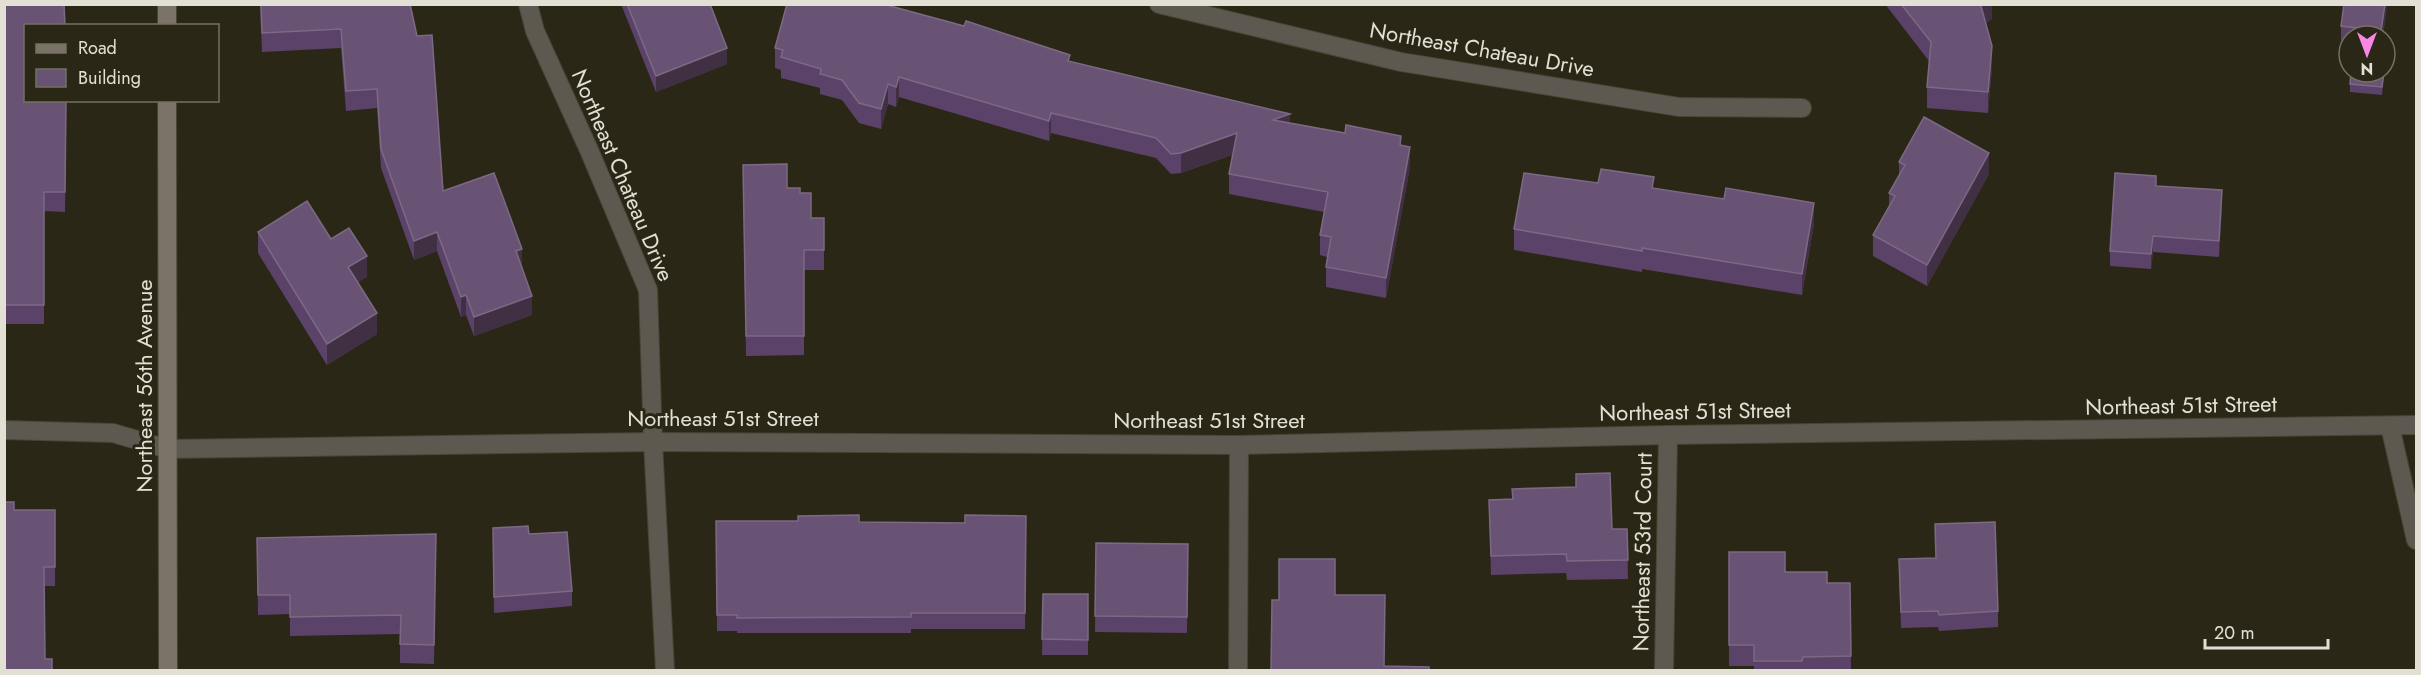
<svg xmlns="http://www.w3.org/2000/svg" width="2421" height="675" font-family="Jost,sans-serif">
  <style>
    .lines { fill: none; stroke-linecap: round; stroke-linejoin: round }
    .lane-casing { stroke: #484535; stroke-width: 20 }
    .street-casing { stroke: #484535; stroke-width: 20 }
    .secondary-casing { stroke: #484535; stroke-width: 20 }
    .lane { stroke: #5d5850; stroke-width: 18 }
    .street { stroke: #5d5850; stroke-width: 18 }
    .secondary { stroke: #7b7367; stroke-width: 18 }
    .wall { fill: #5a4269 }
    .shaded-wall { fill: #413043 }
    .building { fill: #695375; stroke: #7c6984; stroke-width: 1.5 }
    .labels { text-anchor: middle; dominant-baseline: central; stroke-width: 6; stroke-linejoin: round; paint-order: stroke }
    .street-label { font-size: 22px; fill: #e2e0d5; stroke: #2b2716 }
  </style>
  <rect width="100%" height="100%" fill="#2b2716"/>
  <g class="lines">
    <defs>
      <path id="lane" d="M2390,426L2416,540"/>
      <g id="street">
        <path d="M528,4L535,31L589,150L648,290L653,442L665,670"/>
        <path d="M1159,4L1401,62L1679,107L1802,108"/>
        <path d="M4,430L113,433L168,449L653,442L1239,445L1668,435L2416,425"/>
        <path d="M1238,670L1239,445"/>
        <path d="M1664,670L1668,435"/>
      </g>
      <g id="secondary">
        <path d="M167,4V26"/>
        <path d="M167,100L168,670"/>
      </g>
    </defs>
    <use href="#lane" class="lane-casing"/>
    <use href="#street" class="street-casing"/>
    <use href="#secondary" class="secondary-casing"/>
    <use href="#lane" class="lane"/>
    <use href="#street" class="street"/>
    <use href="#secondary" class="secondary"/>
  </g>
  <g class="wall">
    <path d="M4,4L66,130L65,212L44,211V324H4Z"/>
    <path d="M260,4H410L443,191L522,266L532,315L474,336L466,315L461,317L437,251L414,260L381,168L377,108L346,111L341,48L262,52Z"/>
    <path d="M621,4H710L727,64L656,92Z"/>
    <path d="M1885,4H1992V19L1986,23L1992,67L1988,113L1927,108V87L1929,61Z"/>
    <path d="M2344,4H2387L2383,36H2349V43L2341,42V26Z"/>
    <path d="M775,48L1070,62L1290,123L1401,145L1410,167L1386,298L1326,287V267L1327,257L1320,255V235L1324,212L1229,194V174L1232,155L1181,173L1171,174L1156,158L1051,133L1049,141L899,97L896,107L888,104L881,129L859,123L842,100L820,94V88L781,78V70L775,68Z"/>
    <path d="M2384,72L2382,95L2350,92V84Z"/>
    <path d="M1899,162L1989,174L1927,286L1873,256V235L1889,206V193L1899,175Z"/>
    <path d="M1598,183L1654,188L1814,224L1802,295L1642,269V272L1514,250V229Z"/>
    <path d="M743,184L787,188L800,193L811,218H824V270H804V355L746,356Z"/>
    <path d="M2156,186L2222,206L2219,257L2153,252L2151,269L2110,266V251Z"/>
    <path d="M258,232L331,239L367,277L358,282L377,334L327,365L258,253Z"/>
    <path d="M1512,489L1612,529H1627L1628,579L1567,580L1566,573L1491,575L1489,500L1512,499Z"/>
    <path d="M14,510H55V586H44L45,659L4,670Z"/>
    <path d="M1026,516L1025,629H911V633H737V631H717L716,521L965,523Z"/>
    <path d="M493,528L529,534L572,591V606L494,613Z"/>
    <path d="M436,534L434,664L400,663V634L290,636V614L258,615L257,538Z"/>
    <path d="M1096,543L1188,544L1187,633L1095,632Z"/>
    <path d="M1729,552L1785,572L1827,583H1850L1851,670H1754V666H1729Z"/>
    <path d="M1899,575L1998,611V627L1939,631L1938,627L1901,628Z"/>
    <path d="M1043,594H1088V655H1042Z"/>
  </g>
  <g class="shaded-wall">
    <path d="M1983,4H1992V19L1981,27V6Z"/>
    <path d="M2385,4H2387L2383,36H2381Z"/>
    <path d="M1992,46V67L1988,113V92Z"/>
    <path d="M727,48V64L656,92V76Z"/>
    <path d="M899,77V97L896,107V87Z"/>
    <path d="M888,84V104L881,129V109Z"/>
    <path d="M1051,113V133L1049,141V121Z"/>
    <path d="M1290,114V134L1273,120Z"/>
    <path d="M1237,133V153L1181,173V153Z"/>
    <path d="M1410,147V167L1386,298V278Z"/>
    <path d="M1989,153V174L1927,286V265Z"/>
    <path d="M2222,190V206L2219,257V241Z"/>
    <path d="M1814,203V224L1802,295V274Z"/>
    <path d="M437,232V251L414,260V241Z"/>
    <path d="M2153,236V252L2151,269V254Z"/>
    <path d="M522,249V269L516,251Z"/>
    <path d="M367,256V277L348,288V267Z"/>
    <path d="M466,295V315L461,317V297Z"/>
    <path d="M532,296V315L474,336V317Z"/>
    <path d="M377,313V334L327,365V344Z"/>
  </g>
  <g class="building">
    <path d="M4,4H64L65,26H26V100H66L65,192H44V305H4Z"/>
    <path d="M261,4H410L417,36L432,35L443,191L494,173L522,249L516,251L532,296L474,317L466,295L461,297L437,232L414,241L381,149L377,89L346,91L341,29L262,33Z"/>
    <path d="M627,4H710L727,48L656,76Z"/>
    <path d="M787,4H883L964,26L966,21L1070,55L1068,61L1290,114L1273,120L1345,133L1346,125L1401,136L1400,145L1410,147L1386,278L1326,267L1331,237L1320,235L1328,192L1229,174L1237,133L1181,153L1171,154L1156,138L1051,113L1049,121L899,77L896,87L888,84L881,109L859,103L842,80L820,74L821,69L781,57L783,50L775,48Z"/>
    <path d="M1901,4H1983L1981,6L1992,46L1988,92L1927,87L1931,42Z"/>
    <path d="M2344,4H2385L2381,31L2341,26Z"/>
    <path d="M2351,72H2384L2382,87L2350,84Z"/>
    <path d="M1924,117L1989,153L1927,265L1873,235L1895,196L1889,193L1905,165L1899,162Z"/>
    <path d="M787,164V188H800V193H811V218H824V250H804V336H746L743,165Z"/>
    <path d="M1601,169L1654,177L1652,188L1724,199L1726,188L1814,203L1802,274L1642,248V251L1514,229L1524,173L1598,183Z"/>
    <path d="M2115,173L2156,176V186L2222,190L2219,241L2153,236L2151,254L2110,251Z"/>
    <path d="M307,201L331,239L349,228L367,256L348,267L377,313L327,344L258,232Z"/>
    <path d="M1610,473L1612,529H1627L1628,560L1567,561L1566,554L1491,556L1489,500L1513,499L1512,489L1576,487V474Z"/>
    <path d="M4,502H14V510H55V567H44L45,659H52V670H4Z"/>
    <path d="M859,515V522L965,523V515L1026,516L1025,613H911V617L737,618V615H717L716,521H798V516Z"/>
    <path d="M1995,522L1998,611L1939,615L1938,611L1901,612L1899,559L1936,558L1935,524Z"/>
    <path d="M528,526L529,534L567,532L572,591L494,597L493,528Z"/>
    <path d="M436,534L434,645L400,644L401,615L290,617V595H258L257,538Z"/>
    <path d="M1096,543L1188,544L1187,617L1095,616Z"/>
    <path d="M1729,552H1785V572H1827V583H1850L1851,656L1803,657L1802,661H1754V645H1729Z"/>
    <path d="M1279,559H1335V595H1385L1384,666L1429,667V670H1271L1272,600H1279Z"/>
    <path d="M1043,594H1088V640L1042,639Z"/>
  </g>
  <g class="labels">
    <g class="street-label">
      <text transform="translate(1482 49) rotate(10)">Northeast Chateau Drive</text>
      <text transform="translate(623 175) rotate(67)">Northeast Chateau Drive</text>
      <text transform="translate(144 386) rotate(-90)">Northeast 56th Avenue</text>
      <text transform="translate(2181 405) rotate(-1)">Northeast 51st Street</text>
      <text transform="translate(1695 411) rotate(-1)">Northeast 51st Street</text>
      <text x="723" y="418">Northeast 51st Street</text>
      <text x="1209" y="420">Northeast 51st Street</text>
      <text transform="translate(1642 552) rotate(-89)">Northeast 53rd Court</text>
    </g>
  </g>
  <rect width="2421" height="675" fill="none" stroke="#e2e0d5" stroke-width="12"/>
  <rect x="24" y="24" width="195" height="78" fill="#2b2716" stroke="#747162" stroke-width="1.5"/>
  <rect x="36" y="44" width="30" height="9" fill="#7b7367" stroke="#747162" stroke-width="1.5"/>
  <text x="78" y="54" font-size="18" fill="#e2e0d5">Road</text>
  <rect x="36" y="69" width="30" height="18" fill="#695375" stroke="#747162" stroke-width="1.5"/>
  <text x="78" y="84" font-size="18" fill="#e2e0d5">Building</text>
  <g transform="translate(2367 54) rotate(180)"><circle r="28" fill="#2b2716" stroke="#747162" stroke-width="1.5"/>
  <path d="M0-4.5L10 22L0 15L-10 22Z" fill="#fa87e6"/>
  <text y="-9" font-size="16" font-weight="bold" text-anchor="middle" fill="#e2e0d5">N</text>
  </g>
  <path d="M2205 639v9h123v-9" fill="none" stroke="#e2e0d5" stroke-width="3"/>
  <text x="2214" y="639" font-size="18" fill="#e2e0d5" stroke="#2b2716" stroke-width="4.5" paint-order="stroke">20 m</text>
</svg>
